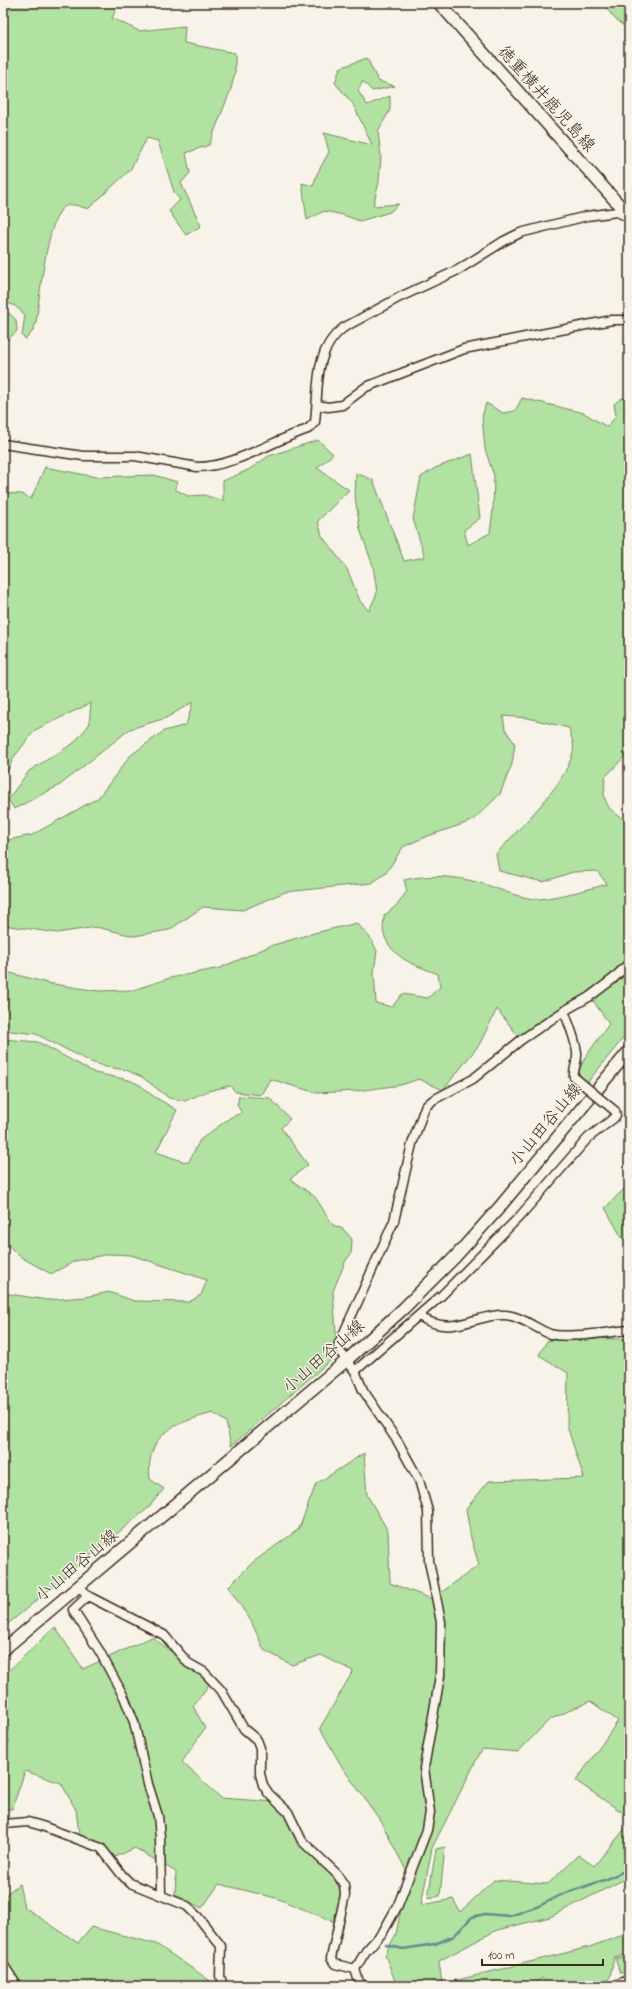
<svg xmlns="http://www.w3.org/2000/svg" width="632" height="1989" font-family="'Indie Flower','Klee One',sans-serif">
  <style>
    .green { fill: #b1e2a2; stroke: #768660 }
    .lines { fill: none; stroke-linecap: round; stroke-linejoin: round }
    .stream { stroke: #638d8e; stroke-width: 2.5 }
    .street-casing { stroke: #3b2a1e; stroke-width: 11 }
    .secondary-casing { stroke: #3b2a1e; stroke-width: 14 }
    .street { stroke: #f7f3e8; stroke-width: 8 }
    .secondary { stroke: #f7f3e8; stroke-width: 11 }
    .street-bridge-casing { stroke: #3b2a1e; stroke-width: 11; stroke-linecap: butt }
    .street-bridge { stroke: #f7f3e8; stroke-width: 8 }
    .labels { text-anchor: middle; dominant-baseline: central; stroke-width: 3; stroke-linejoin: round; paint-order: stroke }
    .street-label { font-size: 17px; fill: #3b2a1e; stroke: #f7f3e8 }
  </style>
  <rect width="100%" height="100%" fill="#f7f3e8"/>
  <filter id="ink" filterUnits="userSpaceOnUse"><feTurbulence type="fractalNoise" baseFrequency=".025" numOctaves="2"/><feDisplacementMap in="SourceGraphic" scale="8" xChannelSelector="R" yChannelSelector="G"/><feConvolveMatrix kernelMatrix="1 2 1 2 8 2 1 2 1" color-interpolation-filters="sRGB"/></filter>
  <g filter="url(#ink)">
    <g class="green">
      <path d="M3,3H115V12L112,18L139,31L185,26L184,43L235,53V72L231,89L209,145L186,153L190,173L181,183L201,226L186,235L169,211L180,200L174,192L158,141L147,138L130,170L88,209C81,207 71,202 64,207C47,218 39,301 36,323L32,332L26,339L22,336L25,315L15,306L3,301Z"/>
      <path d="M602,3H629V30L616,20Z"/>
      <path d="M367,58L378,81L395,86L372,91L363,81L358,91L367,105L390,96V110L378,131L381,156L379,182L373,206L399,204L390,212L360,221L343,215L324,211L307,220L302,183L313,186L317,174L329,152L324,133L372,145L353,104L335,83L340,68Z"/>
      <path d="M8,312L16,320L17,331L3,344V319Z"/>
      <path d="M522,398L584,413L607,427L616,416L614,404L622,398L629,400V752L605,777L604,797L609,808L629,824V1031L587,1083L577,1075L586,1056L609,1024L588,993L557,1010L519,1037L497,1009L479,1045L443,1090L419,1079L401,1085L356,1091L317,1093L270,1079L261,1095L236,1092L230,1086L208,1091L185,1101L169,1098L142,1077L126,1070L106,1067L91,1062L36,1034L3,1030V971L47,983L98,991L133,990L170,978L220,968L270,946L314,933L357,923L371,939L377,951L374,972L376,1003L392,1007L402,994L428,998L440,987L438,974C415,965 393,959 384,935C382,929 384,921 384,916L398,904L407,891L404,880C428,874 456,876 480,883C498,888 515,897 535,899C547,900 594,888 607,884L597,871L573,872L543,882L499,871L496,854C519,828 565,786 573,752C575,745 570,734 569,728L528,718L503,716L505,729L515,744L512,764L500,794L472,821L425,837L403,847L386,873L372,883L285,892L243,910L203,907L169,930L134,936L96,927L57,933L3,925V841L32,835L98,798L131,755L164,731L186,725L193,702L166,718L130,729L60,785L14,809L8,799L29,771L74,743L89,725L91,703L35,730L14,757L3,780V493L22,494L31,499L45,467L96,477L154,475L177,482L175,489L188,496L204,495L223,501V481L248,470L269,456L318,440L333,454L317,468L349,490L318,521L322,536L347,569L360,601L369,611L377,593L373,566L360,529L355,496L356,473L373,480L404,561L425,557L413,519L421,477L435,468L472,454L480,518L464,530L468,545L490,533L493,509L494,476L485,449L482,417L486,403L503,413L515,411Z"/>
      <path d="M3,1039L38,1042L95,1073L129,1080L140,1085L153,1096L177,1110L156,1152L188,1163L200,1140L231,1117L242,1113L237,1105L239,1096L270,1098L290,1119L281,1128L308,1165L290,1179L315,1197L333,1225L343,1229L352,1239L351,1254L346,1260L333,1291L336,1332L339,1353L231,1446L226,1422L213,1413C175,1423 145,1433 150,1479L164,1489L147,1509L3,1628V1293L47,1300L85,1297L109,1292L134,1301L189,1302L201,1295L207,1280L131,1255L109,1254L75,1261L51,1274L19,1256L3,1240Z"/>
      <path d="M629,1184V1241L622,1238L605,1208Z"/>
      <path d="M567,1338L629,1339V1817L576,1781L618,1721L590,1701L549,1720L518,1752L482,1749L432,1848L421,1905L453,1899L460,1912L494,1880L548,1884L578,1855L594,1866L629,1824V1877L550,1917L497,1930L439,1961L442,1984L589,1947L629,1933V1955L614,1957L610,1977L602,1986H548L542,1978L531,1986H443L442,1984L432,1986H397L385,1955L396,1934L408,1874L380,1820L342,1767L320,1728L353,1671L321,1655L292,1665L264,1650L251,1621L228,1587L252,1563L299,1529L316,1484L364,1453L367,1495L388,1531L390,1583L432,1599L479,1565L471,1538L466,1509L489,1481L584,1478L567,1426L568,1373L539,1355L547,1341Z"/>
      <path d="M55,1627L83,1669L152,1637L211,1682L193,1706L205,1728L182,1762L221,1798L276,1802L308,1844L339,1873L348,1897L335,1922L276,1898L219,1884L202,1908L175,1895L176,1872L135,1848L111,1859L80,1841L76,1810L61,1783L25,1771L12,1809H3V1676Z"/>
      <path d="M445,1847L440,1896L428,1898L436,1849Z"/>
      <path d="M19,1884L24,1907L78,1943L91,1927L156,1944L209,1980L212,1986H3V1897Z"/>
      <path d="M615,1958H629V1972L620,1973Z"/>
    </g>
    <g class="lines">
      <path class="stream" d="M386,1945L403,1949L435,1944L454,1936L472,1917L485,1914L510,1916L539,1906L563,1894L607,1879L629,1869"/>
      <defs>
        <g id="street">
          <path d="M317,405L328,407L342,405L366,387L464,349L612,320H629"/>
          <path d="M3,444L83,456H135L197,467C234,467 272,441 308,429L315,422C319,389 313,351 343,328L400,297L458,270L504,241L520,233L587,216L617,212L628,217"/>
          <path d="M564,1011C569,1024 575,1038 577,1052C578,1062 573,1068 574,1077"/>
          <path d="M419,1316C453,1339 475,1313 505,1315C521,1316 535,1328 550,1334C567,1339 609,1332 629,1330"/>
          <path d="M355,1371L442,1295L520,1216L588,1138L614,1118L616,1115L615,1111"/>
          <path d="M79,1586L88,1596L164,1635L188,1663L204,1672L221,1690L244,1729L257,1740L260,1748V1774L263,1785L269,1794L288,1812L302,1841L337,1874L344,1885L345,1895L331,1958L335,1964L355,1969"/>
          <path d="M88,1596L73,1610L100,1652L124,1697L134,1722L148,1784L158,1816L160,1837L161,1895"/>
          <path d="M3,1824L28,1822L42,1826L101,1848L122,1875L130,1883L187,1906L198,1917L221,1946L220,1976L223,1986"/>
          <path d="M3,1964L17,1986"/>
          <path d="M355,1969L366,1951L383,1932L398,1905L427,1830L430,1812L424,1768L440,1676L441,1622L429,1561L428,1511L419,1480L398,1442L363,1390L355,1371L341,1353L338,1346L394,1221L412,1144L425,1107L433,1100L473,1079L521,1040L564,1011L589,997L613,979L629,963"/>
          <path d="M355,1969L359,1982L364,1986"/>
        </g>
        <g id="secondary">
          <path d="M439,3L629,216"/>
          <path d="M3,1650L347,1360L404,1308L455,1257L498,1209L629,1051"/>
          <path d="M617,1986L629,1981"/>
        </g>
      </defs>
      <use href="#street" class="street-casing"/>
      <use href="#secondary" class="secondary-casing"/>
      <use href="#street" class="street"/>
      <use href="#secondary" class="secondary"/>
      <defs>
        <path id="street-bridge" d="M574,1077L615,1111"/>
      </defs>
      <use href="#street-bridge" class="street-bridge-casing"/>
      <use href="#street-bridge" class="street-bridge"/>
    </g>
  </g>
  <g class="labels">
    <g class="street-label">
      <text transform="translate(546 99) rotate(48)">徳重横井鹿児島線</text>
      <text transform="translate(546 1125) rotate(-50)">小山田谷山線</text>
      <text transform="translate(324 1357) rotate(-41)">小山田谷山線</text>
      <text transform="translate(77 1566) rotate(-40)">小山田谷山線</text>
    </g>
  </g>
  <rect width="632" height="1989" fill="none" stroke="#f7f3e8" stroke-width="16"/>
  <rect x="8" y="8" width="616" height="1973" fill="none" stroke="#3b2a1e" stroke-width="1.5" filter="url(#ink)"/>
  <path d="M482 1959v6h121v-6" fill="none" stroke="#3b2a1e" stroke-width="2"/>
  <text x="488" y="1959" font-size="12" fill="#3b2a1e" stroke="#f7f3e8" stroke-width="3" paint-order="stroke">100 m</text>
</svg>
